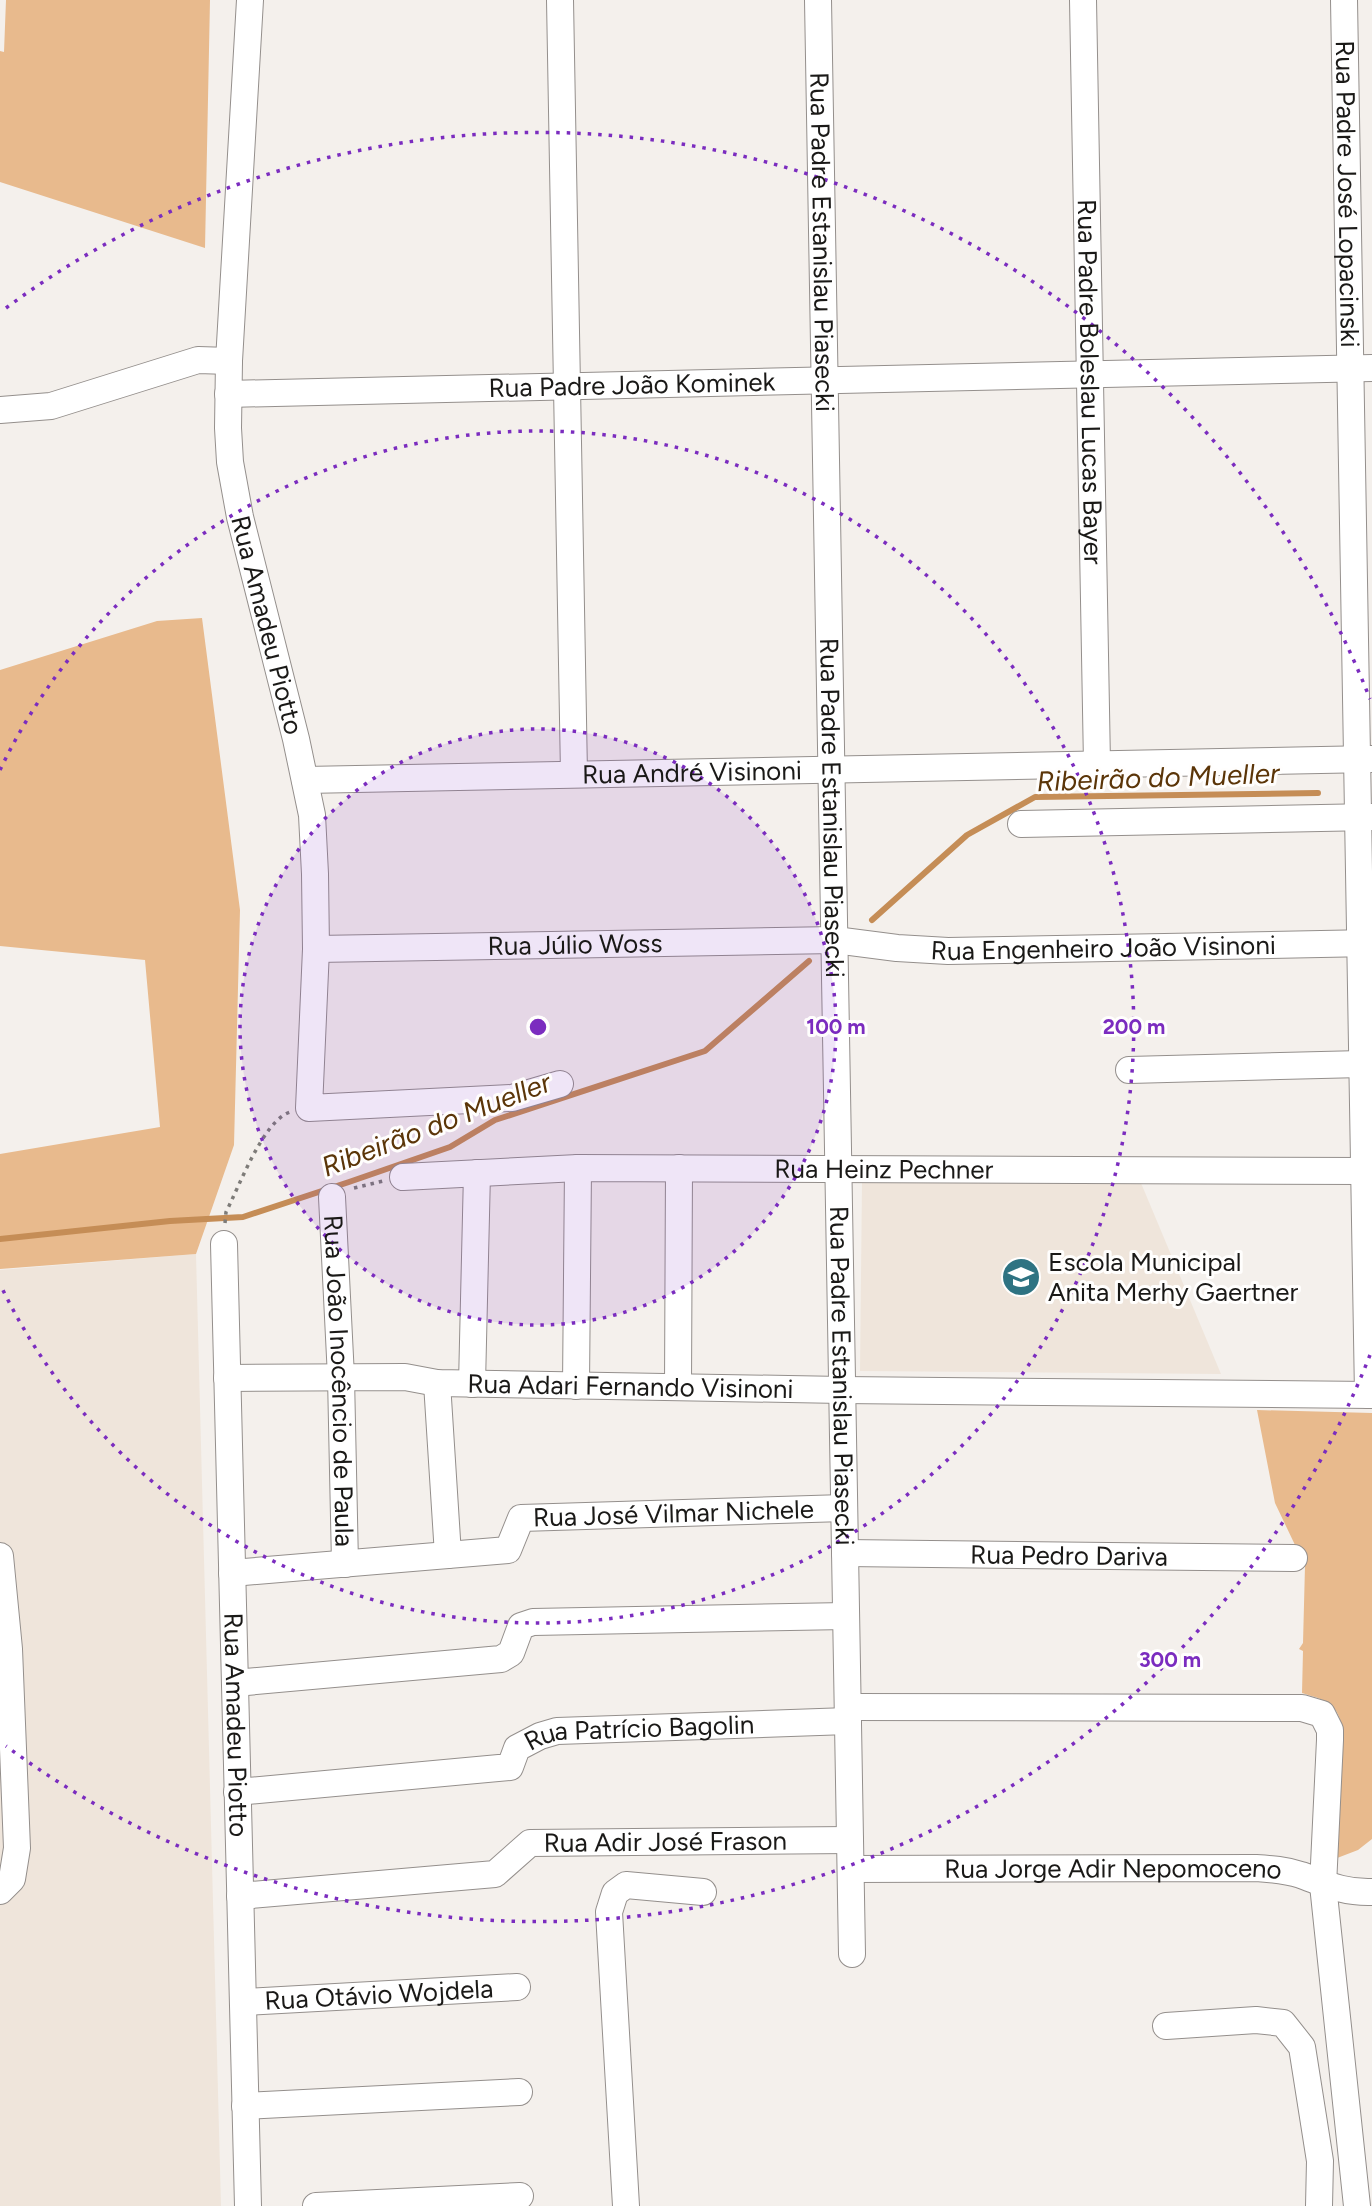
<svg xmlns="http://www.w3.org/2000/svg" width="1372" height="2206" font-family="Figtree,sans-serif">
  <style>
    .built { fill: #efe5db }
    .green { fill: #e8ba8d }
    .lines { fill: none; stroke-linecap: round; stroke-linejoin: round }
    .stream { stroke: #c58d56; stroke-width: 6 }
    .minor-casing { stroke: #948f8c; stroke-width: 28 }
    .path { stroke: #7d7b78; stroke-width: 3.5; stroke-dasharray: 3.5 5; stroke-linecap: butt }
    .minor { stroke: #fff; stroke-width: 26 }
    .ring { fill: none; stroke: #7b2cbf; stroke-width: 3.5; stroke-dasharray: 3.5 7 }
    .labels { text-anchor: middle; dominant-baseline: central; stroke-width: 6; stroke-linejoin: round; paint-order: stroke }
    .street-label { font-size: 26px; fill: #1a1917; stroke: #fffefd }
    .poi-label { font-size: 26px; fill: #1a1917; stroke: #fffefd; text-anchor: start }
    .water-label { font-size: 28px; font-style: italic; fill: #5b3508; stroke: #fffefd }
    .centre { fill: #7b2cbf; stroke: #fffefd; stroke-width: 3.5 }
    .ring-label { font-size: 21px; text-anchor: middle; font-weight: bold; fill: #7b2cbf; stroke: #fffefd; stroke-width: 6; stroke-linejoin: round; paint-order: stroke }
  </style>
  <rect width="100%" height="100%" fill="#f4f0ec"/>
  <g class="built">
    <path d="M862,1181L1141,1183L1221,1374L860,1371Z"/>
    <path d="M196,1254L221,2206H0V1270Z"/>
  </g>
  <g class="green">
    <path d="M6,0H210L205,248L0,182V51L4,52Z"/>
    <path d="M202,618L240,910L234,1145L196,1254L0,1269V1154L160,1127L145,960L0,946V670L157,621Z"/>
    <path d="M1257,1410L1372,1413V1839L1358,1850L1332,1860L1342,1726C1336,1701 1324,1700 1302,1693L1303,1651L1299,1649L1303,1643L1305,1566L1275,1503Z"/>
  </g>
  <g class="lines">
    <g class="stream">
      <path d="M872,920L967,835L1035,797L1318,793"/>
      <path d="M0,1239L170,1221L243,1217L349,1182L450,1147L495,1120L705,1051L809,961"/>
    </g>
    <defs>
      <g id="minor">
        <path id="s1" d="M250,0L229,361L228,428L230,462L240,517L296,739L312,815L315,874L316,949L309,1108L512,1098L560,1084"/>
        <path d="M560,0L574,774"/>
        <path id="s2" d="M818,0L852,1954"/>
        <path id="s3" d="M1083,0L1097,764"/>
        <path id="s4" d="M1344,0L1368,1395"/>
        <path id="s5" d="M228,394L1372,368"/>
        <path d="M0,410L51,406L198,360L229,361"/>
        <path id="s6" d="M305,780L1372,759"/>
        <path d="M1021,824L1372,817"/>
        <path id="s7" d="M316,949L835,940L897,948L948,951L1372,943"/>
        <path d="M1129,1070L1362,1064"/>
        <path id="s8" d="M403,1177L578,1168L1364,1171"/>
        <path id="s9" d="M332,1197L341,1377L345,1564"/>
        <path id="s10" d="M224,1244L248,2206"/>
        <path id="s11" d="M227,1378L405,1377L437,1383L842,1390L1372,1395"/>
        <path d="M437,1383L448,1555"/>
        <path d="M472,1384L477,1173"/>
        <path d="M576,1386L578,1168"/>
        <path d="M678,1387L679,1168"/>
        <path id="s12" d="M845,1553L1294,1558"/>
        <path d="M0,1556L9,1649L17,1848L12,1879L0,1891"/>
        <path id="s13" d="M232,1573L508,1550L521,1518L844,1508"/>
        <path d="M235,1683L501,1659L511,1653L521,1626L533,1622L846,1616"/>
        <path d="M848,1707L1302,1708L1322,1714L1330,1730V1740L1323,1885L1357,2206"/>
        <path id="s14" d="M237,1792L510,1767L517,1748L540,1736L557,1731L848,1721"/>
        <path id="s15" d="M851,1869L1256,1868C1271,1869 1286,1870 1301,1875C1326,1884 1344,1893 1372,1892"/>
        <path id="s16" d="M240,1896L495,1874L530,1843L850,1840"/>
        <path id="s17" d="M243,2002L517,1987"/>
        <path d="M1166,2026L1256,2020L1283,2023L1302,2047L1320,2161L1319,2206"/>
        <path d="M245,2106L519,2092"/>
        <path d="M316,2206L520,2196"/>
        <path d="M626,2206L609,1912L615,1893L626,1885L703,1892"/>
      </g>
    </defs>
    <use href="#minor" class="minor-casing"/>
    <g class="path">
      <path d="M354,1188L383,1181"/>
      <path d="M225,1223L226,1212C239,1187 263,1121 290,1112"/>
    </g>
    <use href="#minor" class="minor"/>
  </g>
  <circle cx="538" cy="1027" r="298" fill="#7b2cbf" fill-opacity=".12"/>
  <g class="ring">
    <circle cx="538" cy="1027" r="298"/>
    <path d="M0 770A596 596 0 1 1 0 1284"/>
    <path d="M1370 1355A894 894 0 0 1 6 1746M6 308A894 894 0 0 1 1370 699"/>
  </g>
  <defs>
    <symbol id="school-disc" viewBox="-11 -11 22 22"><circle r="9.5" fill="#2e7382" stroke="#fffefd"/><path d="M0-5L7-2L0 1L-7-2ZM-4 1L0 2.5L4 1V4Q0 6-4 4Z" fill="#fff"/></symbol>
  </defs>
  <g fill-rule="evenodd">
    <use href="#school-disc" x="999" y="1255" width="44" height="44"/>
  </g>
  <g class="labels">
    <g class="street-label">
      <text stroke="none"><textPath href="#s4" startOffset="194">Rua Padre José Lopacinski</textPath></text>
      <text stroke="none"><textPath href="#s2" startOffset="242">Rua Padre Estanislau Piasecki</textPath></text>
      <text stroke="none"><textPath href="#s3" startOffset="382">Rua Padre Boleslau Lucas Bayer</textPath></text>
      <text stroke="none"><textPath href="#s5" startOffset="404">Rua Padre João Kominek</textPath></text>
      <text stroke="none"><textPath href="#s1" startOffset="630">Rua Amadeu Piotto</textPath></text>
      <text stroke="none"><textPath href="#s6" startOffset="387">Rua André Visinoni</textPath></text>
      <text stroke="none"><textPath href="#s2" startOffset="808">Rua Padre Estanislau Piasecki</textPath></text>
      <text stroke="none"><textPath href="#s7" startOffset="259">Rua Júlio Woss</textPath></text>
      <text stroke="none"><textPath href="#s7" startOffset="788">Rua Engenheiro João Visinoni</textPath></text>
      <text stroke="none"><textPath href="#s8" startOffset="481">Rua Heinz Pechner</textPath></text>
      <text stroke="none"><textPath href="#s2" startOffset="1376">Rua Padre Estanislau Piasecki</textPath></text>
      <text stroke="none"><textPath href="#s9" startOffset="184">Rua João Inocêncio de Paula</textPath></text>
      <text stroke="none"><textPath href="#s11" startOffset="404">Rua Adari Fernando Visinoni</textPath></text>
      <text stroke="none"><textPath href="#s13" startOffset="464">Rua José Vilmar Nichele</textPath></text>
      <text stroke="none"><textPath href="#s12" startOffset="224">Rua Pedro Dariva</textPath></text>
      <text stroke="none"><textPath href="#s10" startOffset="481">Rua Amadeu Piotto</textPath></text>
      <text stroke="none"><textPath href="#s14" startOffset="420">Rua Patrício Bagolin</textPath></text>
      <text stroke="none"><textPath href="#s16" startOffset="438">Rua Adir José Frason</textPath></text>
      <text stroke="none"><textPath href="#s15" startOffset="262">Rua Jorge Adir Nepomoceno</textPath></text>
      <text stroke="none"><textPath href="#s17" startOffset="136">Rua Otávio Wojdela</textPath></text>
    </g>
    <g class="poi-label">
      <text x="1048" y="1262">Escola Municipal<tspan x="1048" dy="30">Anita Merhy Gaertner</tspan></text>
    </g>
    <g class="water-label">
      <text transform="translate(1158 777) rotate(-2)">Ribeirão do Mueller</text>
      <text transform="translate(436 1124) rotate(-21)">Ribeirão do Mueller</text>
    </g>
  </g>
  <circle cx="538" cy="1027" r="10" class="centre"/>
  <g class="ring-label">
    <text x="836" y="1034">100 m</text>
    <text x="1134" y="1034">200 m</text>
    <text x="1170" y="1667">300 m</text>
  </g>
</svg>
